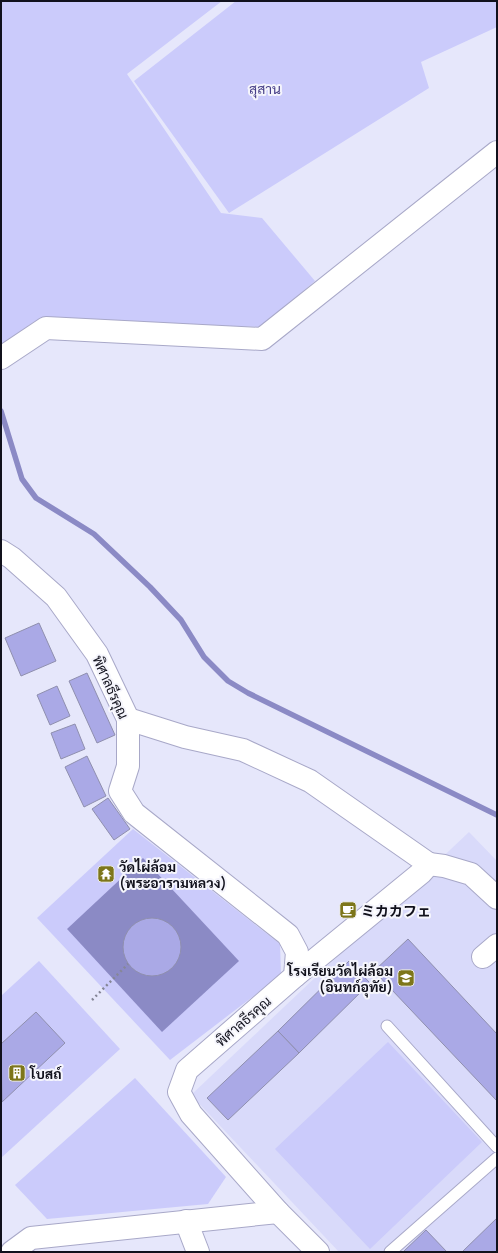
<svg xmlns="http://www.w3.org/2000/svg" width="498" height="1253" font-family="Manrope,'Noto Sans JP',Sarabun,sans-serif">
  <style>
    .built { fill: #d9dafa }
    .green { fill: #cbcbfb }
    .water { fill: #8b8ac5 }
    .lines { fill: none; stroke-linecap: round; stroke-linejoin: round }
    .stream { stroke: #8b8ac5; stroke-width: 5.5 }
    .building { fill: #aaa9e6; stroke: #8f8fae }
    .service-casing { stroke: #a8a8c8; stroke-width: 13 }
    .minor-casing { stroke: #a8a8c8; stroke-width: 24 }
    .path { stroke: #868797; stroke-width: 2.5; stroke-dasharray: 2 3; stroke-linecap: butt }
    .service { stroke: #fff; stroke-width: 11 }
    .minor { stroke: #fff; stroke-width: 22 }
    .labels { text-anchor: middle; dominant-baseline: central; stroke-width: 4; stroke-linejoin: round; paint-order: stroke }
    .park-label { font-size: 14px; fill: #463e87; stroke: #f5f5fc }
    .street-label { font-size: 14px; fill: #11111c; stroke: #f5f5fc }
    .poi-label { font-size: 14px; font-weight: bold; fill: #11111c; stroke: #f5f5fc; text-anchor: start }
  </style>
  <rect width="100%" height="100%" fill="#e6e7fb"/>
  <path class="built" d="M469,832L497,861V1252H339L191,1095Z"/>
  <g class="green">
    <path d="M1,1H222L127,74L221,213L262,218L315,281L261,327L35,321L1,345Z"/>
    <path d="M236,1H497V27L421,62L429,88L229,213L134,81Z"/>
    <path d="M133,829L280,944L281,975L170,1060L37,918Z"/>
    <path d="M39,961L120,1049L1,1158V996Z"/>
    <path d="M388,1042L482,1142L370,1249L275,1149Z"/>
    <path d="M135,1078L226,1177L208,1204L47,1219L15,1185Z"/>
  </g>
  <path class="water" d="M143,858L239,961L162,1032L67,929Z"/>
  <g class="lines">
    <path class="stream" d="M1,411L22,479L36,498L94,534L150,587L181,620L204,657L228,681L248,693L497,815"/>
  </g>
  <g class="building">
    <path d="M39,623L56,661L21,676L5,638Z"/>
    <path d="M87,673L115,735L97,743L69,681Z"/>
    <path d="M57,686L70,716L50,725L37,695Z"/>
    <path d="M75,724L85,749L61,759L51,733Z"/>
    <path d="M87,756L106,796L84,807L65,767Z"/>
    <path d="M108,798L130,829L114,840L92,809Z"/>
    <circle cx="152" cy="947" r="29"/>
    <path d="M408,939L497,1034V1101L374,971Z"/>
    <path d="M349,961L370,983L299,1053L278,1031Z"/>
    <path d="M36,1012L65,1043L2,1102L1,1044Z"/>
    <path d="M278,1031L299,1053L228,1120L207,1098Z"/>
    <path d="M497,1218V1252H462Z"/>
    <path d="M426,1230L447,1252H403Z"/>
  </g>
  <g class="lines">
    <defs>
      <g id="service">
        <path d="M387,1026L497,1147"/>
        <path d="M390,1252L497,1158"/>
      </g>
      <g id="minor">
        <path d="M1,358L46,328L262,339L497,152"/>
        <path d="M1,551L12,558L56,597L97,654L128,719V766L120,791L134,813L288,935L297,952L295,976L187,1070L179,1092L191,1114L278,1212L318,1252"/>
        <path d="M128,719L185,737L243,750L310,781L429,864L421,873L295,976"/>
        <path d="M429,864L444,866L471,874L497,898"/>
        <path d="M483,957L497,945"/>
        <path d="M186,1221L198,1252"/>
        <path d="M12,1252L31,1238L278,1212"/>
      </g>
    </defs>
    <use href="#service" class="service-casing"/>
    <use href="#minor" class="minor-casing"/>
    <path class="path" d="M92,1000L128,964"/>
    <use href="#service" class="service"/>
    <use href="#minor" class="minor"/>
  </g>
  <defs>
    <symbol id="temple-square" viewBox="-11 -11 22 22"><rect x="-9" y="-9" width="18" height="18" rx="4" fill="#7d761a" stroke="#f5f5fc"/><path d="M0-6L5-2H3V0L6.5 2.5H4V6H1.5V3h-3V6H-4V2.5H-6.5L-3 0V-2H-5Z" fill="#fff"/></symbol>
    <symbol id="cafe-square" viewBox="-11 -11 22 22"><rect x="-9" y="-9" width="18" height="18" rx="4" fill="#7d761a" stroke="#f5f5fc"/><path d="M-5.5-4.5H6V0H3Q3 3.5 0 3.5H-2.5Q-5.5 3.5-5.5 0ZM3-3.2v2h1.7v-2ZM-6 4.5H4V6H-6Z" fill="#fff"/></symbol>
    <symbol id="school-square" viewBox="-11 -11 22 22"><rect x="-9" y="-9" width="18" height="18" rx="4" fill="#7d761a" stroke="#f5f5fc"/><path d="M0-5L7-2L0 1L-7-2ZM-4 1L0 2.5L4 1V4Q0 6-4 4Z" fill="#fff"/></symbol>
    <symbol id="building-square" viewBox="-11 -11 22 22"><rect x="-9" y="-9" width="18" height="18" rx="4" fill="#7d761a" stroke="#f5f5fc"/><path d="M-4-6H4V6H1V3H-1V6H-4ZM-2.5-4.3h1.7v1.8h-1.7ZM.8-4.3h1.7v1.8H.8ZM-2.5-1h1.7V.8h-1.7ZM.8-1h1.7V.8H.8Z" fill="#fff"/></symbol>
  </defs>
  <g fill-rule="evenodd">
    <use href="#temple-square" x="96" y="864" width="20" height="20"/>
    <use href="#cafe-square" x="338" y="900" width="20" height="20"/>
    <use href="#school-square" x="396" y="968" width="20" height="20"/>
    <use href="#building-square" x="7" y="1063" width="20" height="20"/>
  </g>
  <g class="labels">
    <g class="park-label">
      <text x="265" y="88">สุสาน</text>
    </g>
    <g class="street-label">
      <text transform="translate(111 687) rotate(66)">พิศาลธีรคุณ</text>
      <text transform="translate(243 1021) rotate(-41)">พิศาลธีรคุณ</text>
    </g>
    <g class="poi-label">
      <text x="119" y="866">วัดไผ่ล้อม<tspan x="119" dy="16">(พระอารามหลวง)</tspan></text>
      <text x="361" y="910">ミカカフェ</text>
      <text x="393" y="970" text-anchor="end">โรงเรียนวัดไผ่ล้อม<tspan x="393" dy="16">(อินทก์อุทัย)</tspan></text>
      <text x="30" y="1073">โบสถ์</text>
    </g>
  </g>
  <rect width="498" height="1253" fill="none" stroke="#11111c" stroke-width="4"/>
</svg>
